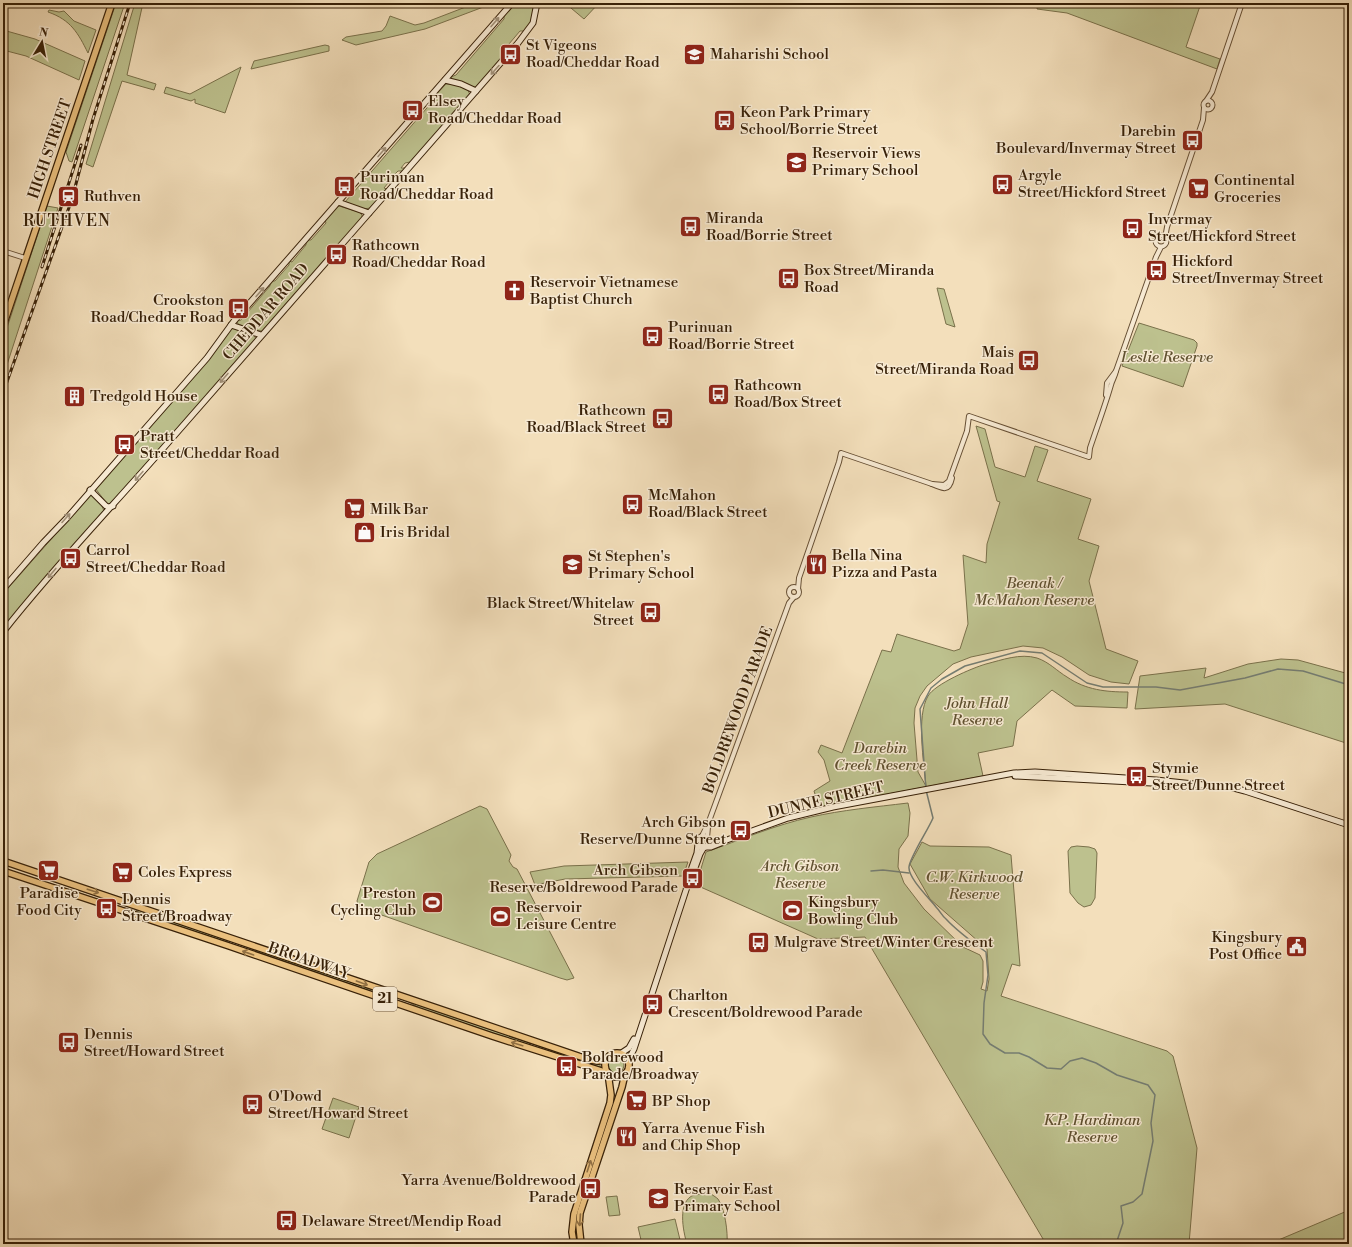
<svg xmlns="http://www.w3.org/2000/svg" width="1352" height="1247" font-family="'Libre Bodoni',serif">
  <style>
    .green { fill: #bdc18e; stroke: #7a714b }
    .lines { fill: none; stroke-linecap: round; stroke-linejoin: round }
    .stream { stroke: #757d72; stroke-width: 1.5 }
    .tertiary-casing { stroke: #675035; stroke-width: 6 }
    .secondary-casing { stroke: #382108; stroke-width: 7 }
    .primary-casing { stroke: #382108; stroke-width: 8 }
    .tertiary { stroke: #f7ead3; stroke-width: 4 }
    .secondary { stroke: #f7ead3; stroke-width: 5 }
    .primary { stroke: #eac07e; stroke-width: 5.5 }
    .rail-casing { stroke: #382108; stroke-width: 3 }
    .rail { stroke: #f7ead3; stroke-width: 1.5; stroke-dasharray: 4.5; stroke-linecap: butt }
    .oneway { stroke: #a19078 }
    .oneway2 { stroke: #917043 }
    .labels { text-anchor: middle; dominant-baseline: central; stroke-width: 3; stroke-linejoin: round; paint-order: stroke }
    .shield { fill: #f7ead3; stroke: #715d45; stroke-width: 1 }
    .shield-label { font-size: 14px; font-weight: bold; fill: #382108 }
    .poi-label { font-size: 15px; fill: #382108; stroke: #f7ead3; text-anchor: start }
    .street-label { font-size: 15px; fill: #382108; stroke: #f7ead3 }
    .park-label { font-size: 15px; font-style: italic; fill: #605130; stroke: #f7ead3 }
    .neighbourhood-label { font-size: 16px; letter-spacing: 1px; fill: #382108; stroke: #f7ead3 }
  </style>
  <rect width="100%" height="100%" fill="#f3dfbb"/>
  <filter id="stains"><feTurbulence type="fractalNoise" baseFrequency=".005" numOctaves="4"/><feColorMatrix values="0 0 0 0 .2 0 0 0 0 .09 0 0 0 0 .02 0 0 0 .5 -.17"/></filter>
  <radialGradient id="worn" r=".72"><stop offset=".6" stop-color="#630" stop-opacity="0"/><stop offset="1" stop-color="#630" stop-opacity=".3"/></radialGradient>
  <g class="green">
    <path d="M116,3H125L72,162L69,161L66,152Z"/>
    <path d="M135,3H143L127,75L156,84L154,90L122,81L93,167L86,164Z"/>
    <path d="M476,3H494L425,29L356,45L342,40L346,37L382,31L386,26L390,16L415,25L424,23Z"/>
    <path d="M515,3H535L531,23L525,31H520L503,51L507,52L477,87H473L451,79V77L456,75L504,19V16Z"/>
    <path d="M565,3H599L584,19Z"/>
    <path d="M1038,3H1201L1186,47L1220,59L1217,69L1067,13L1037,9Z"/>
    <path d="M49,10L59,12L64,11L74,21L96,30L88,53C78,33 71,20 48,12Z"/>
    <path d="M3,30L35,39L85,61L79,80L26,56L3,50Z"/>
    <path d="M325,45L329,46V51L251,69L254,61Z"/>
    <path d="M241,67L225,113L195,103V99L191,101L164,93L166,87L190,94Z"/>
    <path d="M446,84H454L468,90L470,95L410,162L405,163L401,168H405L403,171H398L393,176H398L392,183H388L384,188L387,189L370,208L364,209L345,202L433,101L432,99Z"/>
    <path d="M47,206L58,208L3,377V340Z"/>
    <path d="M339,206L359,212L362,215V218L262,331L255,330L238,324L237,321L241,320L270,286V284L272,281H275L289,265V261L292,262L306,245V243L308,240H311L326,223L325,220L337,207Z"/>
    <path d="M937,288L944,289L955,327L946,324Z"/>
    <path d="M1139,323L1194,340L1197,343V346L1183,387L1122,366Z"/>
    <path d="M234,328L254,335L256,339L110,505H108L95,488L231,329Z"/>
    <path d="M976,426L985,429L995,467L1025,477L1035,446L1048,450L1037,481L1091,499L1078,539L1099,546L1089,581L1106,649L1138,661L1129,684L1111,682L1089,675L1062,657L1043,648L1023,646L971,657L953,664L927,686L920,696L915,708L914,723L918,772L926,786C924,763 916,716 928,696C935,684 972,668 986,664C1002,660 1020,653 1037,658C1049,662 1057,671 1067,677C1086,690 1106,692 1128,692L1127,708L1075,706L1052,690L1017,721L1013,746L978,753L983,776L819,807L814,791L830,781L824,760L818,752L821,745L842,753L882,650L891,652L897,634L954,651L960,649L968,624L963,555L986,563L987,544L1000,502L997,501Z"/>
    <path d="M92,494L102,506L104,511L3,629V594L90,495Z"/>
    <path d="M1281,659L1298,660L1349,674V744L1225,704L1135,709L1140,676L1206,668L1204,678L1248,664Z"/>
    <path d="M908,803L910,813L908,836L899,849L898,867L904,883L924,909L963,947L980,955L983,961V982L981,989L987,991L989,979L987,949L930,899L910,864L922,842L930,846L989,847L1011,855L1020,966L1012,964L1001,996L1167,1051L1173,1056L1197,1148L1189,1244H1046L865,937L818,939L696,885L706,852C740,840 775,825 811,817C842,810 875,807 908,803Z"/>
    <path d="M480,806L487,809L511,855L509,861L513,867L517,869L574,978L567,980L560,978L359,907L357,901L369,862L377,854Z"/>
    <path d="M1077,846L1089,847L1095,849L1097,853L1095,898L1091,905L1084,907L1078,903L1070,893L1068,851L1071,847Z"/>
    <path d="M688,862L683,876L565,879L535,885L530,872L564,866Z"/>
    <path d="M131,906L196,928L228,941L227,943L141,914Z"/>
    <path d="M236,941L363,985L366,988L382,993V995L266,955L236,943Z"/>
    <path d="M391,995L528,1042L533,1047L419,1008L409,1002Z"/>
    <path d="M539,1045L600,1065L601,1069L539,1048Z"/>
    <circle cx="616" cy="1065" r="8"/>
    <path d="M333,1098L359,1107L349,1138L322,1129Z"/>
    <path d="M710,1193C712,1195 716,1197 718,1199C725,1209 728,1232 727,1244H687C683,1231 677,1201 694,1195C699,1194 705,1194 710,1193Z"/>
    <path d="M617,1196L620,1215L609,1216L606,1197Z"/>
    <path d="M1347,1211H1349V1244H1269Z"/>
    <path d="M675,1219L681,1244H642L638,1227Z"/>
  </g>
  <g class="lines">
    <g class="stream">
      <path d="M871,871L883,870L909,873"/>
      <path d="M1116,1244L1123,1223L1121,1206L1133,1202L1142,1194L1153,1141L1151,1123L1155,1095L1148,1085L1117,1075L1096,1063L1082,1058L1070,1061L1061,1069L1047,1068L1029,1057L1019,1053H1005L990,1044L983,1034L984,1003L988,975L986,952C972,942 958,932 946,919C942,916 940,911 936,907C930,899 908,878 909,867C910,857 928,830 933,818L926,790L920,709L931,688L942,679L965,666L1020,651L1042,653L1087,683L1103,687H1156L1180,690L1245,678L1278,669L1303,671L1349,685"/>
    </g>
    <defs>
      <g id="tertiary">
        <circle cx="1208" cy="105" r="4.5"/>
        <path d="M1206,101L1212,92L1242,3"/>
        <circle cx="1161" cy="241" r="5.5"/>
        <path d="M1165,238L1167,227L1203,120L1204,108"/>
        <path d="M3,251L25,258"/>
        <path d="M1106,395L1107,383L1116,371L1156,257L1161,247"/>
        <path d="M932,484L944,485L949,481L967,431L969,416L1089,457L1090,448C1097,427 1105,406 1111,385C1112,380 1115,377 1116,371"/>
        <circle cx="794" cy="592" r="5"/>
        <path d="M798,589L799,578L839,462L841,453L932,484C943,489 949,492 952,478"/>
        <path d="M702,836L708,824L789,603L794,597"/>
        <path d="M707,838L708,827"/>
      </g>
      <g id="secondary">
        <path d="M445,80L461,84L476,91"/>
        <path d="M338,202L369,213"/>
        <path d="M231,325L261,335"/>
        <path d="M90,490L106,506L109,507L113,506"/>
        <path d="M3,589L43,543L67,518L207,358L234,321L512,3"/>
        <path d="M3,632C54,567 112,507 166,445C283,311 401,177 518,43L533,23L537,3"/>
        <path d="M1015,776L1171,784"/>
        <path d="M1200,785L1230,787L1245,791L1349,825"/>
        <circle cx="703" cy="842" r="5.5"/>
        <path d="M709,841L714,842L724,841L788,818L833,807L1014,773L1035,772L1156,780L1203,785"/>
        <path d="M705,847H711L721,843"/>
        <path d="M692,876L700,854L704,847"/>
        <path d="M620,1054L629,1048L634,1039"/>
        <path d="M628,1061L634,1049L686,890L692,867L697,853L698,844"/>
      </g>
      <g id="primary">
        <path d="M3,326L112,3"/>
        <path d="M3,861L590,1060L598,1061L606,1060"/>
        <path d="M3,871L229,946L492,1036L608,1073"/>
        <circle cx="617" cy="1065" r="12"/>
        <path d="M574,1244L572,1232L574,1214L610,1103L611,1095L608,1073"/>
        <path d="M581,1244L579,1225L580,1213L622,1087L625,1074"/>
      </g>
    </defs>
    <use href="#tertiary" class="tertiary-casing"/>
    <use href="#secondary" class="secondary-casing"/>
    <use href="#primary" class="primary-casing"/>
    <use href="#tertiary" class="tertiary"/>
    <use href="#secondary" class="secondary"/>
    <use href="#primary" class="primary"/>
    <defs>
      <g id="rail">
        <path d="M42,267L81,145"/>
        <path d="M3,393L72,199L93,119L130,3"/>
      </g>
    </defs>
    <use href="#rail" class="rail-casing"/>
    <use href="#rail" class="rail"/>
  </g>
  <defs><path id="oneway-shaft" d="M-6 0H5M1.5-3L5.5 0L1.5 3" fill="none" stroke-width="1.6" stroke-linecap="round" stroke-linejoin="round"/></defs>
  <g class="oneway">
    <use href="#oneway-shaft" transform="translate(495 22) rotate(-49)"/>
    <use href="#oneway-shaft" transform="translate(495 70) rotate(132)"/>
    <use href="#oneway-shaft" transform="translate(382 152) rotate(-49)"/>
    <use href="#oneway-shaft" transform="translate(260 292) rotate(-49)"/>
    <use href="#oneway-shaft" transform="translate(224 378) rotate(131)"/>
    <use href="#oneway-shaft" transform="translate(139 476) rotate(131)"/>
    <use href="#oneway-shaft" transform="translate(66 518) rotate(-48)"/>
    <use href="#oneway-shaft" transform="translate(52 573) rotate(130)"/>
  </g>
  <g class="oneway2">
    <use href="#oneway-shaft" transform="translate(93 891) rotate(18)"/>
    <use href="#oneway-shaft" transform="translate(248 953) rotate(-161)"/>
    <use href="#oneway-shaft" transform="translate(362 983) rotate(20)"/>
    <use href="#oneway-shaft" transform="translate(517 1044) rotate(-163)"/>
    <use href="#oneway-shaft" transform="translate(589 1166) rotate(-72)"/>
    <use href="#oneway-shaft" transform="translate(580 1220) rotate(94)"/>
  </g>
  <defs>
    <symbol id="bus-square" viewBox="-11 -11 22 22"><rect x="-9" y="-9" width="18" height="18" rx="4" fill="#8f2418" stroke="#f7ead3"/><path d="M-5-6H5V4H4V6H2V4H-2V6H-4V4H-5ZM-3.5-4V0h7V-4ZM-3.5 1.2v1.5H-2V1.2ZM2 1.2v1.5H3.5V1.2Z" fill="#fff"/></symbol>
    <symbol id="school-square" viewBox="-11 -11 22 22"><rect x="-9" y="-9" width="18" height="18" rx="4" fill="#8f2418" stroke="#f7ead3"/><path d="M0-5L7-2L0 1L-7-2ZM-4 1L0 2.5L4 1V4Q0 6-4 4Z" fill="#fff"/></symbol>
    <symbol id="supermarket-square" viewBox="-11 -11 22 22"><rect x="-9" y="-9" width="18" height="18" rx="4" fill="#8f2418" stroke="#f7ead3"/><path d="M-6-5.5h2.5l.6 2H6L4.5 2H-2.5L-4.4-4H-6ZM-1.5 3.2a1.3 1.3 0 1 0 .1 0ZM3 3.2a1.3 1.3 0 1 0 .1 0Z" fill="#fff"/></symbol>
    <symbol id="station-square" viewBox="-11 -11 22 22"><rect x="-9" y="-9" width="18" height="18" rx="4" fill="#8f2418" stroke="#f7ead3"/><path d="M-3-6H3Q5-6 5-4V2Q5 4 3 4L4.5 6H3L1.5 4h-3L-3 6H-4.5L-3 4Q-5 4-5 2V-4Q-5-6-3-6ZM-3.5-4v3h7v-3ZM-3.5 1v1.5H-2V1ZM2 1v1.5H3.5V1Z" fill="#fff"/></symbol>
    <symbol id="church-square" viewBox="-11 -11 22 22"><rect x="-9" y="-9" width="18" height="18" rx="4" fill="#8f2418" stroke="#f7ead3"/><path d="M-1.2-6h2.4v3.5h3.3v2.4h-3.3V6h-2.4V-.1h-3.3v-2.4h3.3Z" fill="#fff"/></symbol>
    <symbol id="building-square" viewBox="-11 -11 22 22"><rect x="-9" y="-9" width="18" height="18" rx="4" fill="#8f2418" stroke="#f7ead3"/><path d="M-4-6H4V6H1V3H-1V6H-4ZM-2.5-4.3h1.7v1.8h-1.7ZM.8-4.3h1.7v1.8H.8ZM-2.5-1h1.7V.8h-1.7ZM.8-1h1.7V.8H.8Z" fill="#fff"/></symbol>
    <symbol id="shop-square" viewBox="-11 -11 22 22"><rect x="-9" y="-9" width="18" height="18" rx="4" fill="#8f2418" stroke="#f7ead3"/><path d="M-5-2.5h2.3a2.7 3.5 0 0 1 5.4 0H5L5.5 6h-11ZM-1.5-2.5h3a1.5 2.3 0 0 0-3 0Z" fill="#fff"/></symbol>
    <symbol id="restaurant-square" viewBox="-11 -11 22 22"><rect x="-9" y="-9" width="18" height="18" rx="4" fill="#8f2418" stroke="#f7ead3"/><path d="M-5-6h1v4h1v-4h1v4h1v-4h1v5L-1.5 .5V6h-2V.5L-5-1ZM5-6V6H3V1.5H1.5Q1.5-4 5-6Z" fill="#fff"/></symbol>
    <symbol id="stadium-square" viewBox="-11 -11 22 22"><rect x="-9" y="-9" width="18" height="18" rx="4" fill="#8f2418" stroke="#f7ead3"/><path d="M0-5a6.5 5 0 1 0 0 10a6.5 5 0 1 0 0-10ZM-3.5-1.8h7v3.6h-7Z" fill="#fff"/></symbol>
    <symbol id="civic-square" viewBox="-11 -11 22 22"><rect x="-9" y="-9" width="18" height="18" rx="4" fill="#8f2418" stroke="#f7ead3"/><path d="M-.6-6.5H3V-4.5H.6V-3L4-1V1h2V6H-6V1h2V-1L-.6-3ZM-1.2 2.5V6h2.4V2.5Z" fill="#fff"/></symbol>
  </defs>
  <g fill-rule="evenodd">
    <use href="#bus-square" x="498" y="42" width="25" height="25"/>
    <use href="#school-square" x="682" y="42" width="25" height="25"/>
    <use href="#bus-square" x="400" y="98" width="25" height="25"/>
    <use href="#bus-square" x="712" y="108" width="25" height="25"/>
    <use href="#bus-square" x="1180" y="128" width="25" height="25"/>
    <use href="#school-square" x="784" y="150" width="25" height="25"/>
    <use href="#bus-square" x="990" y="172" width="25" height="25"/>
    <use href="#bus-square" x="332" y="174" width="25" height="25"/>
    <use href="#supermarket-square" x="1186" y="176" width="25" height="25"/>
    <use href="#station-square" x="56" y="184" width="25" height="25"/>
    <use href="#bus-square" x="678" y="214" width="25" height="25"/>
    <use href="#bus-square" x="1120" y="216" width="25" height="25"/>
    <use href="#bus-square" x="324" y="242" width="25" height="25"/>
    <use href="#bus-square" x="1144" y="258" width="25" height="25"/>
    <use href="#bus-square" x="776" y="266" width="25" height="25"/>
    <use href="#church-square" x="502" y="278" width="25" height="25"/>
    <use href="#bus-square" x="226" y="296" width="25" height="25"/>
    <use href="#bus-square" x="640" y="324" width="25" height="25"/>
    <use href="#bus-square" x="1016" y="348" width="25" height="25"/>
    <use href="#bus-square" x="706" y="382" width="25" height="25"/>
    <use href="#building-square" x="62" y="384" width="25" height="25"/>
    <use href="#bus-square" x="650" y="406" width="25" height="25"/>
    <use href="#bus-square" x="112" y="432" width="25" height="25"/>
    <use href="#bus-square" x="620" y="492" width="25" height="25"/>
    <use href="#supermarket-square" x="342" y="496" width="25" height="25"/>
    <use href="#shop-square" x="352" y="520" width="25" height="25"/>
    <use href="#bus-square" x="58" y="546" width="25" height="25"/>
    <use href="#restaurant-square" x="804" y="552" width="25" height="25"/>
    <use href="#school-square" x="560" y="552" width="25" height="25"/>
    <use href="#bus-square" x="638" y="600" width="25" height="25"/>
    <use href="#bus-square" x="1124" y="764" width="25" height="25"/>
    <use href="#bus-square" x="728" y="818" width="25" height="25"/>
    <use href="#supermarket-square" x="36" y="858" width="25" height="25"/>
    <use href="#supermarket-square" x="110" y="860" width="25" height="25"/>
    <use href="#bus-square" x="680" y="866" width="25" height="25"/>
    <use href="#stadium-square" x="420" y="890" width="25" height="25"/>
    <use href="#bus-square" x="94" y="896" width="25" height="25"/>
    <use href="#stadium-square" x="780" y="898" width="25" height="25"/>
    <use href="#stadium-square" x="488" y="904" width="25" height="25"/>
    <use href="#bus-square" x="746" y="930" width="25" height="25"/>
    <use href="#civic-square" x="1284" y="934" width="25" height="25"/>
    <use href="#bus-square" x="640" y="992" width="25" height="25"/>
    <use href="#bus-square" x="56" y="1030" width="25" height="25"/>
    <use href="#bus-square" x="554" y="1054" width="25" height="25"/>
    <use href="#supermarket-square" x="624" y="1088" width="25" height="25"/>
    <use href="#bus-square" x="240" y="1092" width="25" height="25"/>
    <use href="#restaurant-square" x="614" y="1124" width="25" height="25"/>
    <use href="#bus-square" x="578" y="1176" width="25" height="25"/>
    <use href="#school-square" x="646" y="1186" width="25" height="25"/>
    <use href="#bus-square" x="274" y="1208" width="25" height="25"/>
  </g>
  <g class="labels">
    <rect class="shield" x="373" y="987" width="24" height="24" rx="3"/>
    <g class="shield-label">
      <text x="385" y="999">21</text>
    </g>
    <g class="poi-label">
      <text x="526" y="45">St Vigeons<tspan x="526" dy="17">Road/Cheddar Road</tspan></text>
      <text x="710" y="54">Maharishi School</text>
      <text x="428" y="101">Elsey<tspan x="428" dy="17">Road/Cheddar Road</tspan></text>
      <text x="740" y="112">Keon Park Primary<tspan x="740" dy="17">School/Borrie Street</tspan></text>
      <text x="1176" y="131" text-anchor="end">Darebin<tspan x="1176" dy="17">Boulevard/Invermay Street</tspan></text>
      <text x="812" y="153">Reservoir Views<tspan x="812" dy="17">Primary School</tspan></text>
      <text x="1018" y="175">Argyle<tspan x="1018" dy="17">Street/Hickford Street</tspan></text>
      <text x="360" y="177">Purinuan<tspan x="360" dy="17">Road/Cheddar Road</tspan></text>
      <text x="1214" y="180">Continental<tspan x="1214" dy="17">Groceries</tspan></text>
      <text x="84" y="196">Ruthven</text>
      <text x="706" y="218">Miranda<tspan x="706" dy="17">Road/Borrie Street</tspan></text>
      <text x="1148" y="219">Invermay<tspan x="1148" dy="17">Street/Hickford Street</tspan></text>
      <text x="352" y="245">Rathcown<tspan x="352" dy="17">Road/Cheddar Road</tspan></text>
      <text x="1172" y="261">Hickford<tspan x="1172" dy="17">Street/Invermay Street</tspan></text>
      <text x="804" y="270">Box Street/Miranda<tspan x="804" dy="17">Road</tspan></text>
      <text x="530" y="282">Reservoir Vietnamese<tspan x="530" dy="17">Baptist Church</tspan></text>
      <text x="224" y="300" text-anchor="end">Crookston<tspan x="224" dy="17">Road/Cheddar Road</tspan></text>
      <text x="668" y="327">Purinuan<tspan x="668" dy="17">Road/Borrie Street</tspan></text>
      <text x="1014" y="352" text-anchor="end">Mais<tspan x="1014" dy="17">Street/Miranda Road</tspan></text>
      <text x="734" y="385">Rathcown<tspan x="734" dy="17">Road/Box Street</tspan></text>
      <text x="90" y="396">Tredgold House</text>
      <text x="646" y="410" text-anchor="end">Rathcown<tspan x="646" dy="17">Road/Black Street</tspan></text>
      <text x="140" y="436">Pratt<tspan x="140" dy="17">Street/Cheddar Road</tspan></text>
      <text x="648" y="495">McMahon<tspan x="648" dy="17">Road/Black Street</tspan></text>
      <text x="370" y="509">Milk Bar</text>
      <text x="380" y="532">Iris Bridal</text>
      <text x="86" y="550">Carrol<tspan x="86" dy="17">Street/Cheddar Road</tspan></text>
      <text x="832" y="555">Bella Nina<tspan x="832" dy="17">Pizza and Pasta</tspan></text>
      <text x="588" y="556">St Stephen's<tspan x="588" dy="17">Primary School</tspan></text>
      <text x="634" y="603" text-anchor="end">Black Street/Whitelaw<tspan x="634" dy="17">Street</tspan></text>
      <text x="1152" y="768">Stymie<tspan x="1152" dy="17">Street/Dunne Street</tspan></text>
      <text x="726" y="822" text-anchor="end">Arch Gibson<tspan x="726" dy="17">Reserve/Dunne Street</tspan></text>
      <text x="678" y="870" text-anchor="end">Arch Gibson<tspan x="678" dy="17">Reserve/Boldrewood Parade</tspan></text>
      <text x="138" y="872">Coles Express</text>
      <text x="49" y="893" text-anchor="middle">Paradise<tspan x="49" dy="17">Food City</tspan></text>
      <text x="416" y="893" text-anchor="end">Preston<tspan x="416" dy="17">Cycling Club</tspan></text>
      <text x="122" y="899">Dennis<tspan x="122" dy="17">Street/Broadway</tspan></text>
      <text x="808" y="902">Kingsbury<tspan x="808" dy="17">Bowling Club</tspan></text>
      <text x="516" y="907">Reservoir<tspan x="516" dy="17">Leisure Centre</tspan></text>
      <text x="1282" y="937" text-anchor="end">Kingsbury<tspan x="1282" dy="17">Post Office</tspan></text>
      <text x="774" y="942">Mulgrave Street/Winter Crescent</text>
      <text x="668" y="995">Charlton<tspan x="668" dy="17">Crescent/Boldrewood Parade</tspan></text>
      <text x="84" y="1034">Dennis<tspan x="84" dy="17">Street/Howard Street</tspan></text>
      <text x="582" y="1057">Boldrewood<tspan x="582" dy="17">Parade/Broadway</tspan></text>
      <text x="268" y="1096">O'Dowd<tspan x="268" dy="17">Street/Howard Street</tspan></text>
      <text x="652" y="1101">BP Shop</text>
      <text x="642" y="1128">Yarra Avenue Fish<tspan x="642" dy="17">and Chip Shop</tspan></text>
      <text x="576" y="1180" text-anchor="end">Yarra Avenue/Boldrewood<tspan x="576" dy="17">Parade</tspan></text>
      <text x="674" y="1189">Reservoir East<tspan x="674" dy="17">Primary School</tspan></text>
      <text x="302" y="1221">Delaware Street/Mendip Road</text>
    </g>
    <g class="street-label">
      <text transform="translate(50 149) rotate(-71)">HIGH STREET</text>
      <text transform="translate(266 312) rotate(-49)">CHEDDAR ROAD</text>
      <text transform="translate(738 710) rotate(-70)">BOLDREWOOD PARADE</text>
      <text transform="translate(826 800) rotate(-13)">DUNNE STREET</text>
      <text transform="translate(309 961) rotate(19)">BROADWAY</text>
    </g>
    <g class="park-label">
      <text x="1167" y="357">Leslie Reserve</text>
      <text x="1034" y="583">Beenak /<tspan x="1034" dy="17">McMahon Reserve</tspan></text>
      <text x="977" y="703">John Hall<tspan x="977" dy="17">Reserve</tspan></text>
      <text x="880" y="748">Darebin<tspan x="880" dy="17">Creek Reserve</tspan></text>
      <text x="800" y="866">Arch Gibson<tspan x="800" dy="17">Reserve</tspan></text>
      <text x="974" y="877">C.W. Kirkwood<tspan x="974" dy="17">Reserve</tspan></text>
      <text x="1092" y="1120">K.P. Hardiman<tspan x="1092" dy="17">Reserve</tspan></text>
    </g>
    <g class="neighbourhood-label">
      <text x="67" y="221">RUTHVEN</text>
    </g>
  </g>
  <rect width="1352" height="1247" fill="none" stroke="#f3dfbb" stroke-width="16"/>
  <rect x="4" y="4" width="1344" height="1239" fill="none" stroke="#382108" stroke-width="2"/>
  <rect x="8" y="8" width="1336" height="1231" fill="none" stroke="#382108"/>
  <g transform="translate(42 42) rotate(10)" stroke="#f7ead3" stroke-width="3" paint-order="stroke">
  <path d="M0-3L7 15L0 10L-7 15Z" fill="#382108"/>
  <text y="-6" font-size="11" font-weight="bold" text-anchor="middle" fill="#382108">N</text>
  </g>
  <rect width="100%" height="100%" filter="url(#stains)"/>
  <rect width="100%" height="100%" fill="url(#worn)"/>
</svg>
